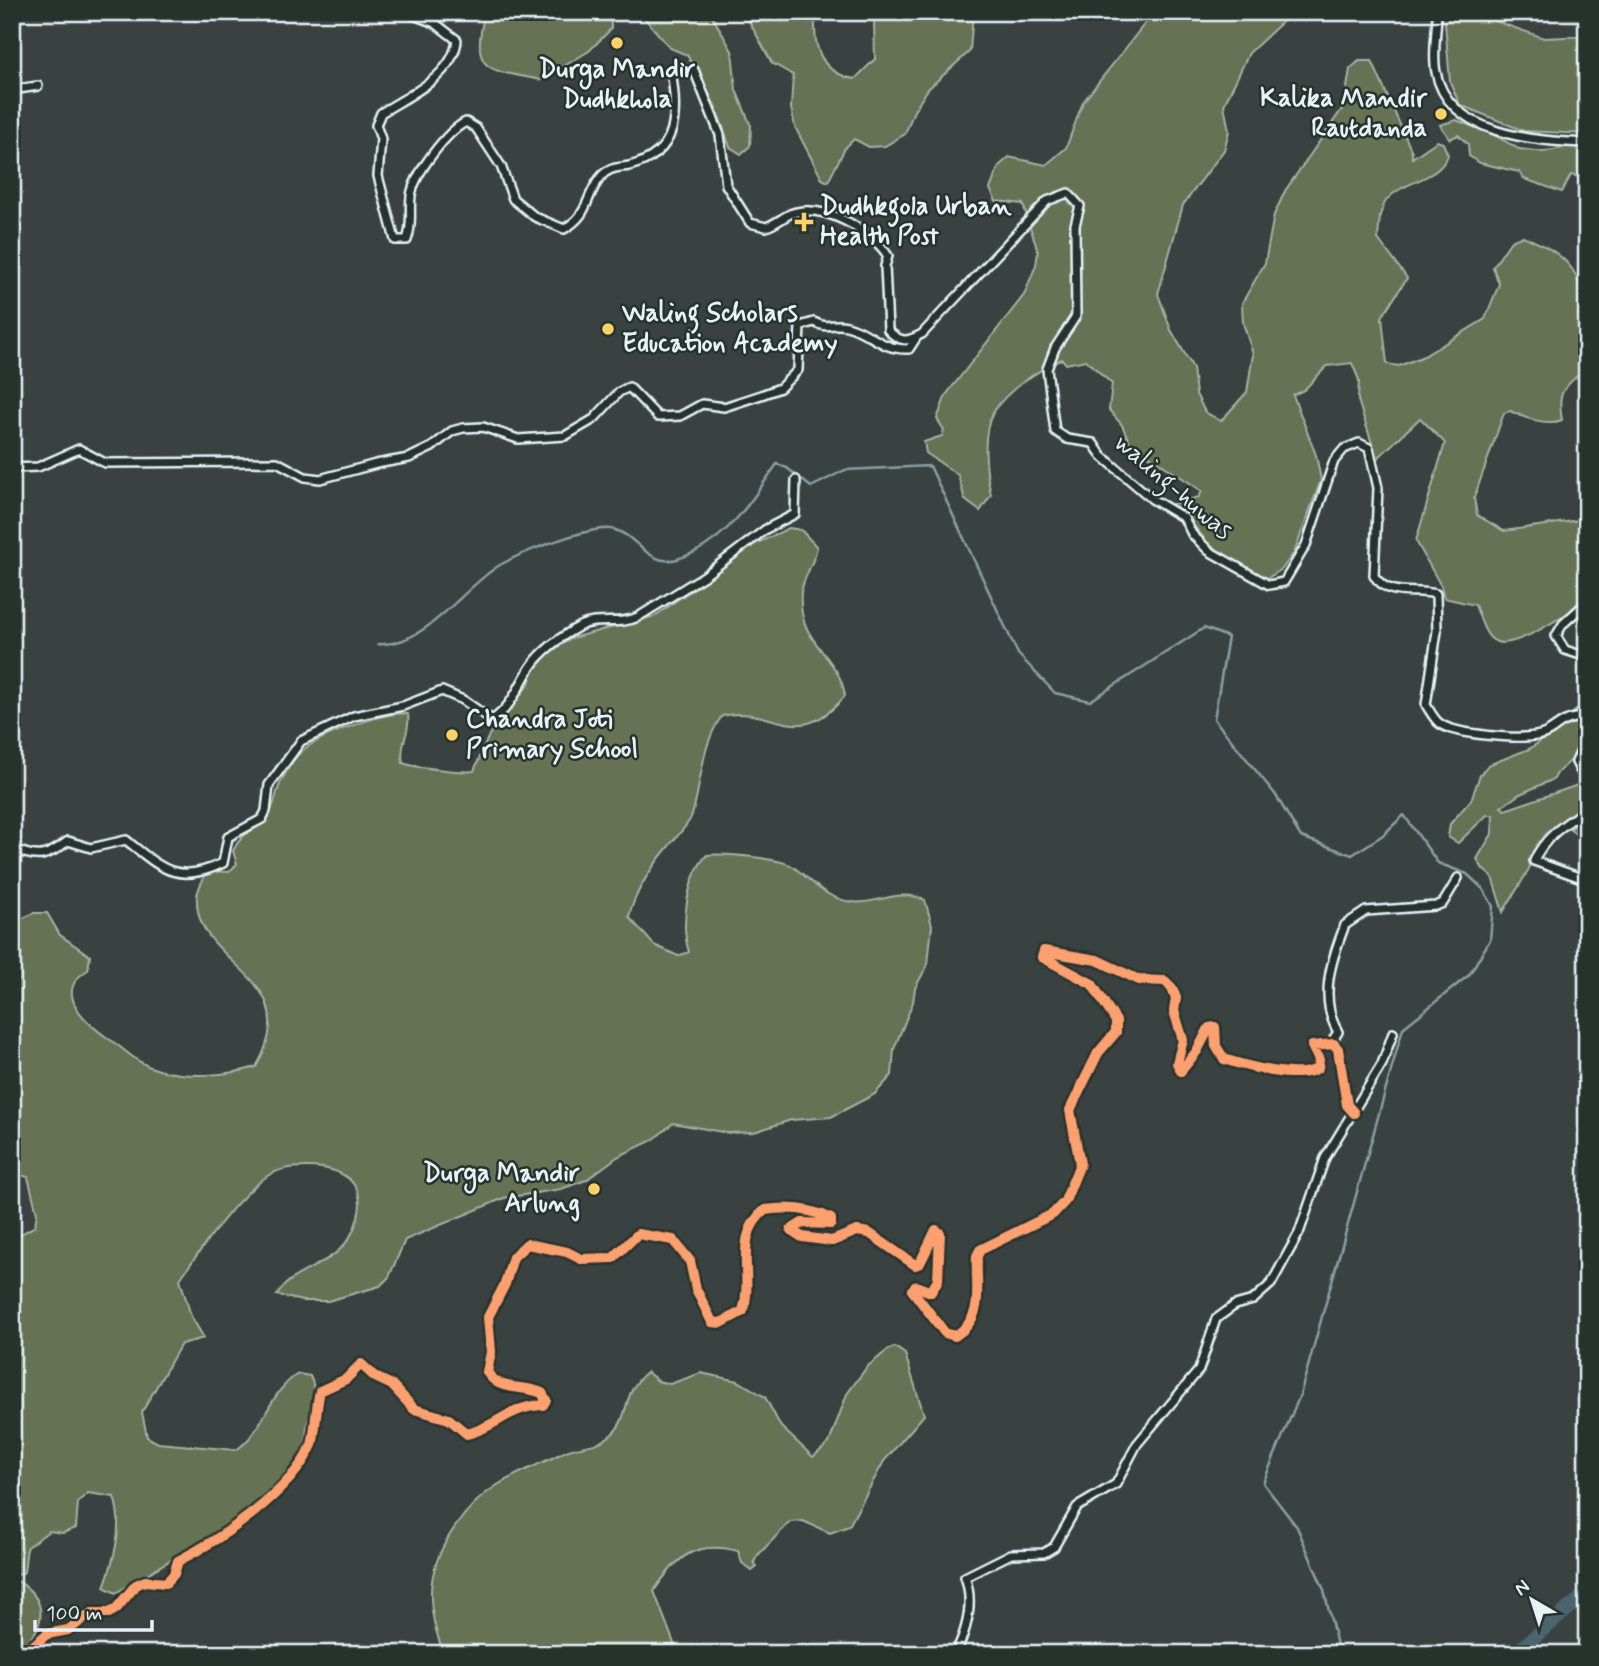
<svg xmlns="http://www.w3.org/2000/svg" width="1599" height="1666" font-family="Mynerve,sans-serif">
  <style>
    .green { fill: #657252; stroke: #a6b2a5; stroke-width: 2 }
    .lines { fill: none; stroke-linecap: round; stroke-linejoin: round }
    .stream { stroke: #899ea6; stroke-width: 2.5 }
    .river { stroke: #4a6670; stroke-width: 14 }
    .minor-casing { stroke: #e8f1f8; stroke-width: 12 }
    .minor { stroke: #26332d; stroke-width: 7 }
    .cycleway-casing { stroke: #26332d; stroke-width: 15 }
    .cycleway { stroke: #fca06f; stroke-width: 10 }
    .poi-dot { fill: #ffd166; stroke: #26332d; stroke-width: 2.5 }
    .labels { text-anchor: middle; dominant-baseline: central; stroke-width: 5; stroke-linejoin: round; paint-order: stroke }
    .poi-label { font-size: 26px; font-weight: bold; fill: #e8f1f8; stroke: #26332d; text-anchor: start }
    .street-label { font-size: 26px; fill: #e8f1f8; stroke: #26332d }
  </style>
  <rect width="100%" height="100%" fill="#3a4241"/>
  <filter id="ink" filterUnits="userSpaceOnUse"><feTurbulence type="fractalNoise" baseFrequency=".0143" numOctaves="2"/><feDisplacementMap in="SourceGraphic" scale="14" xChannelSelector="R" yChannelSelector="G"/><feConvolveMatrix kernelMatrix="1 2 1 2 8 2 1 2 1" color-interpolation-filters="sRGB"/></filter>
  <g filter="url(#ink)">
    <g class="green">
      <path d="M485,12H611V29L589,51L541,80C487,69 470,74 485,12Z"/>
      <path d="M633,12H710L732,51L736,90L751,126L750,146L741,154L730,147L715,105L687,55L670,48L641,14Z"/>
      <path d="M744,12H816C812,44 819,73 855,79L875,59L874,21L884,12H973L970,51L928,89L914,111L905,134L885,146L869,147L854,139L845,148L828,182L822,179L795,127L791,108L793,75L772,63Z"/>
      <path d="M1154,12H1293L1249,53L1224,105L1229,131L1224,150L1183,205L1158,294L1171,330L1193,368L1196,394L1205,412L1221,421L1247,392L1253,354L1243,323L1242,303L1265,263L1274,215L1285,191L1344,106L1350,69L1359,61H1372L1412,152V158L1437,141L1443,143L1448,155C1439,181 1402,180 1386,201C1379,211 1379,227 1378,239L1407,278L1382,317L1387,364L1399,366L1424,356L1485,319L1499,284L1493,267L1511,241L1523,236C1541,244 1560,252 1572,269C1587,289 1587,350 1587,375L1582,372C1562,388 1557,394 1562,420C1547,426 1524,418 1510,411L1504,413L1474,498L1477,515L1504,531L1587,519V599C1571,611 1517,649 1497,642C1484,638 1480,616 1475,605L1444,598L1441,586L1416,541L1445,443L1420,418L1377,459L1358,400L1359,380L1352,363L1327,366L1304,390L1293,395L1316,455L1321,480L1294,553L1282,569L1266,579L1209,545L1181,509L1169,505L1199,497L1202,491L1130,443L1122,425L1109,410L1112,384L1086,360L1066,364L1062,359C1040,369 1005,391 993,413C981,433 986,473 991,495L980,511L965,500L958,475L926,453L924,442L942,436L944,430L937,419L946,395L1024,295L1036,265L1038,252L1023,204L996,201L990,189L999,166L1009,157L1046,165L1066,148L1083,102Z"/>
      <path d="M1469,12L1544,38L1587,36V134L1524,131L1460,105L1450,82L1445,22L1455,14Z"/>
      <path d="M1456,120L1494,135L1519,149L1544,152L1571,146L1587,150V179L1571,175L1562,192L1524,179L1519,172L1480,163L1469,156L1468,144L1458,135L1450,139L1440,125Z"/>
      <path d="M789,528L801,530L817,547C814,564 803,577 801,593C797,645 839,653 845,696C797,753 774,704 722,716C701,744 702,782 692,815C688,826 677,836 669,846C653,865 635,892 629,917L654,945L678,956L689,952C680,925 687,876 707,855C722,853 780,858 792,866C814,881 820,896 851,902C874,906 898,887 925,900L932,925L928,964L915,988L913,1002L894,1049L892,1075L875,1094L831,1117L791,1120L754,1132L728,1133L673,1123L653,1140L617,1157L586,1180L561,1189L504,1198L405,1240L389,1277L380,1286L328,1301H302L277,1295C294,1266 336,1268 353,1231C372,1189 349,1167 307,1167C292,1167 279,1168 266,1177C235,1199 202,1248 180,1279L191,1316L204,1338L181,1344L142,1412L147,1437L158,1443L236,1450C264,1432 269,1391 298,1374L310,1376C318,1393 314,1406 308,1422C305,1432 308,1443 303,1454C281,1504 162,1562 116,1593L104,1587C114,1560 124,1526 114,1497L88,1493L78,1502L76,1528L63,1533L49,1531L27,1547L24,1572L12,1578V1239L35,1226L37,1213L28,1177L12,1173V923L34,913H47L60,935L90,956L88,970C51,992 86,1023 109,1039C126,1050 138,1065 159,1070C188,1078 227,1076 256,1067C310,973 192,967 197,896C198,888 204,878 207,871L229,872L237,864L233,851C241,833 254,831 267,817C276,807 275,790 283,778C288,768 294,758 302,751C319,736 386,710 408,714C411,732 399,744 403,763C412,767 464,773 474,771L489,735L529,684L533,669L540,659L572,638L655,616L755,544Z"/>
      <path d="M1587,686C1587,712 1589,736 1573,758C1567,766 1558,768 1554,779L1520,794L1501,807L1505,810L1587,782V808L1538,844L1528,871L1503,912L1492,877L1483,869L1477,859L1492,834L1493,815H1487L1458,843L1448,837L1450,824L1471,800L1480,775L1488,765L1529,749L1574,719L1573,713L1582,704L1580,698Z"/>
      <path d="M1587,815V841L1570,830Z"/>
      <path d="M895,1347L905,1354L924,1415L884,1461L849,1526L830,1533L803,1521L790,1522L757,1556L754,1562L757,1567L752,1571L742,1563L738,1551C696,1540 677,1556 654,1591L678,1654H444C435,1631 428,1606 432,1581C437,1546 466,1505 496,1486C516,1473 541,1464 562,1453C578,1444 595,1449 611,1435C631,1418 620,1394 647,1372L658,1381L670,1384L701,1373L738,1381L765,1397L781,1427L813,1457L829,1443L847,1394L867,1367L889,1349Z"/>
      <path d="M12,1578C51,1598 49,1631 12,1653Z"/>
    </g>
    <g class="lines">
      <path class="stream" d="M378,644C425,648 464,586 500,565C520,553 589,526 611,529C633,533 640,553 659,559C671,563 684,557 695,552C734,531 752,499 777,464L787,468L811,487L845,470L930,466L1018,654L1055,693L1090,701L1204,628L1228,637L1214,719L1275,794L1301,837L1352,855L1383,835L1404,815L1438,863L1467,874L1483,889L1493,906L1490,940L1469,975L1403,1028L1300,1395L1263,1483L1297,1527L1324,1590L1339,1654"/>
      <path class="river" d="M1514,1654L1587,1593"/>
      <defs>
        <g id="minor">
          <path d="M405,12L435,23L457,40C453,77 409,95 381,113L376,125L381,139L378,176L395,240H407C413,224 409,212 411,196C414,174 447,131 466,122L476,128L501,166L513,199L535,217L564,229C590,214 584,199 600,178C608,167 617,168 629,166C680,154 678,112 671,71L694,70L720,135L726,185L750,223L766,227C775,224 782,218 790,214C822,201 872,231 888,256L885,266L888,330C900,343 907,342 922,334L1047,201L1068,193L1080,206L1075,225L1076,316L1055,348L1047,369L1055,431L1067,439L1093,443L1102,456L1152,499L1184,518L1192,534L1209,551L1269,585L1284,582L1306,545L1334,461L1344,449L1359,443L1369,448L1378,488L1374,576C1391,599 1412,588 1436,594L1437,631L1426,705C1430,711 1434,719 1439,723C1454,735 1521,740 1540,735C1556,732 1556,719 1583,717L1587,725"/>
          <path d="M1437,12C1437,32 1432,53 1436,72C1448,136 1536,141 1587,143"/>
          <path d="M12,90L38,86"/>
          <path d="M12,468L38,467L79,449L105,463L277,462L305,477L320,479L376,464L409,458L432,447L452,431L463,428L483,427L518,439L565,436L594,419L619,392L629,387L658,417L680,416L702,404L724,407L761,395L780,388L798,370L800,326L814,322C828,330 832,322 847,326C871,332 880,350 909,349L916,338"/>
          <path d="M1587,602L1563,624L1556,636L1565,650L1587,657"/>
          <path d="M12,708L16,725L12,741"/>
          <path d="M1587,737L1576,762L1580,770L1587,774"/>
          <path d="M1587,809C1566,823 1544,837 1534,861L1587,880"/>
          <path d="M12,848C38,860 47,857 68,841L91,848L126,840C160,867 176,886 223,863L228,837L262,819L266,811L269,785L301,741L354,716L403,706L442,691L463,700L492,720C512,707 518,687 530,668C540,652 563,635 580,626C598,617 619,626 638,617L704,576L766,529L795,514L796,480"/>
          <path d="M1331,1043L1338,1032C1318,998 1332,958 1345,925L1366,911L1436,906L1443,903L1458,878"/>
          <path d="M23,1654L47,1634L68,1630L92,1613H109L116,1609L136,1585L145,1581L166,1583L174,1574L178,1561C223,1538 291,1492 312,1445C315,1436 316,1406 320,1391L346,1379L361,1364L375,1377L392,1385L414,1409L449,1419L467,1434C499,1426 507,1407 543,1405L546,1400L542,1393C523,1384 500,1393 487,1372L491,1352L488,1317L505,1284L513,1257L527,1244L567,1252L581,1259L613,1258L638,1234L673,1240L690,1261L696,1289L712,1322L721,1323L743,1311C754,1277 732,1236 765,1210C787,1207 811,1208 831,1219V1224L802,1223L791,1230L802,1237L832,1241L857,1231L869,1233L915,1265L920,1263L936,1230L940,1233L938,1280L931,1292L916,1286L912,1290L945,1333L955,1336C986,1316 975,1290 977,1256L980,1250L1053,1214L1065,1201L1080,1164L1070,1110L1098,1053L1116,1032V1021L1092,984L1042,957L1044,951L1097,960L1139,980L1165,981L1172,988L1176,998L1174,1011L1183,1040L1177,1063L1181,1071L1197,1051L1209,1028L1215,1027L1216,1046L1224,1059C1245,1066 1300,1081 1318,1068L1319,1060L1312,1046L1334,1044L1338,1049L1347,1105L1354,1113"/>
          <path d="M955,1654C967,1630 974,1602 965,1577L1011,1554L1044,1553L1054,1547L1077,1507L1116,1484L1137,1444L1199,1370L1216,1319L1235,1305L1253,1300L1271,1284L1299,1233L1325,1158L1382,1064L1393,1033"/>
        </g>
      </defs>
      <use href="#minor" class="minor-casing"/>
      <use href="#minor" class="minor"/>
      <defs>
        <path id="cycleway" d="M23,1654L47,1634L68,1630L92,1613H109L116,1609L136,1585L145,1581L166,1583L174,1574L178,1561C223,1538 291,1492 312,1445C315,1436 316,1406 320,1391L346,1379L361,1364L375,1377L392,1385L414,1409L449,1419L467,1434C499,1426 507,1407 543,1405L546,1400L542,1393C523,1384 500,1393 487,1372L491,1352L488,1317L505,1284L513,1257L527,1244L567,1252L581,1259L613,1258L638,1234L673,1240L690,1261L696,1289L712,1322L721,1323L743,1311C754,1277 732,1236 765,1210C787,1207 811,1208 831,1219V1224L802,1223L791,1230L802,1237L832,1241L857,1231L869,1233L915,1265L920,1263L936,1230L940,1233L938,1280L931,1292L916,1286L912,1290L945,1333L955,1336C986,1316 975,1290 977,1256L980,1250L1053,1214L1065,1201L1080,1164L1070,1110L1098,1053L1116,1032V1021L1092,984L1042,957L1044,951L1097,960L1139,980L1165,981L1172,988L1176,998L1174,1011L1183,1040L1177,1063L1181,1071L1197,1051L1209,1028L1215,1027L1216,1046L1224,1059C1245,1066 1300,1081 1318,1068L1319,1060L1312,1046L1334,1044L1338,1049L1347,1105L1354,1113"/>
      </defs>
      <use href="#cycleway" class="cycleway-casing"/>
      <use href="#cycleway" class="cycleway"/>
    </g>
  </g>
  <g class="poi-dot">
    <circle cx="617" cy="43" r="7"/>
    <circle cx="1441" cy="114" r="7"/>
    <path d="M800.5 211.5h7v7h7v7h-7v7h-7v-7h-7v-7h7z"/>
    <circle cx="608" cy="329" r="7"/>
    <circle cx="452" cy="735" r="7"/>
    <circle cx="594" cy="1189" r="7"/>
  </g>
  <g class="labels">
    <g class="poi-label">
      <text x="617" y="70" text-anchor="middle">Durga Mandir<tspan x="617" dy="30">Dudhkhola</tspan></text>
      <text x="1427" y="99" text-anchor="end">Kalika Mandir<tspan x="1427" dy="30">Rautdanda</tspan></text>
      <text x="820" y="207">Dudhkgola Urban<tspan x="820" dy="30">Health Post</tspan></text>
      <text x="622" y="314">Waling Scholars<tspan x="622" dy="30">Education Academy</tspan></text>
      <text x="466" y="720">Chandra Joti<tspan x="466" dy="30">Primary School</tspan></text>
      <text x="580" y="1174" text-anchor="end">Durga Mandir<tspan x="580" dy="30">Arlung</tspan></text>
    </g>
    <g class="street-label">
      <text transform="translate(1173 487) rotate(41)">waling-huwas</text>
    </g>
  </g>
  <rect width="1599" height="1666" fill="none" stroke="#26332d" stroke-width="42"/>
  <rect x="21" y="21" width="1557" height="1624" fill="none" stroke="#e8f1f8" stroke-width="2.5" filter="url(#ink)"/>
  <g transform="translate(1532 1600) rotate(321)" stroke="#26332d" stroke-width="5" paint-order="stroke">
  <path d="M0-5L12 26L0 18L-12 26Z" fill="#e8f1f8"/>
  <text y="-10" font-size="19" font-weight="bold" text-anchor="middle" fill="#e8f1f8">N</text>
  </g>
  <path d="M35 1620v10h117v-10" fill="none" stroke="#e8f1f8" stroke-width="3.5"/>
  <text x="46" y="1620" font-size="21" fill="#e8f1f8" stroke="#26332d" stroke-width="5" paint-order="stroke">100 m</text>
</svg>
